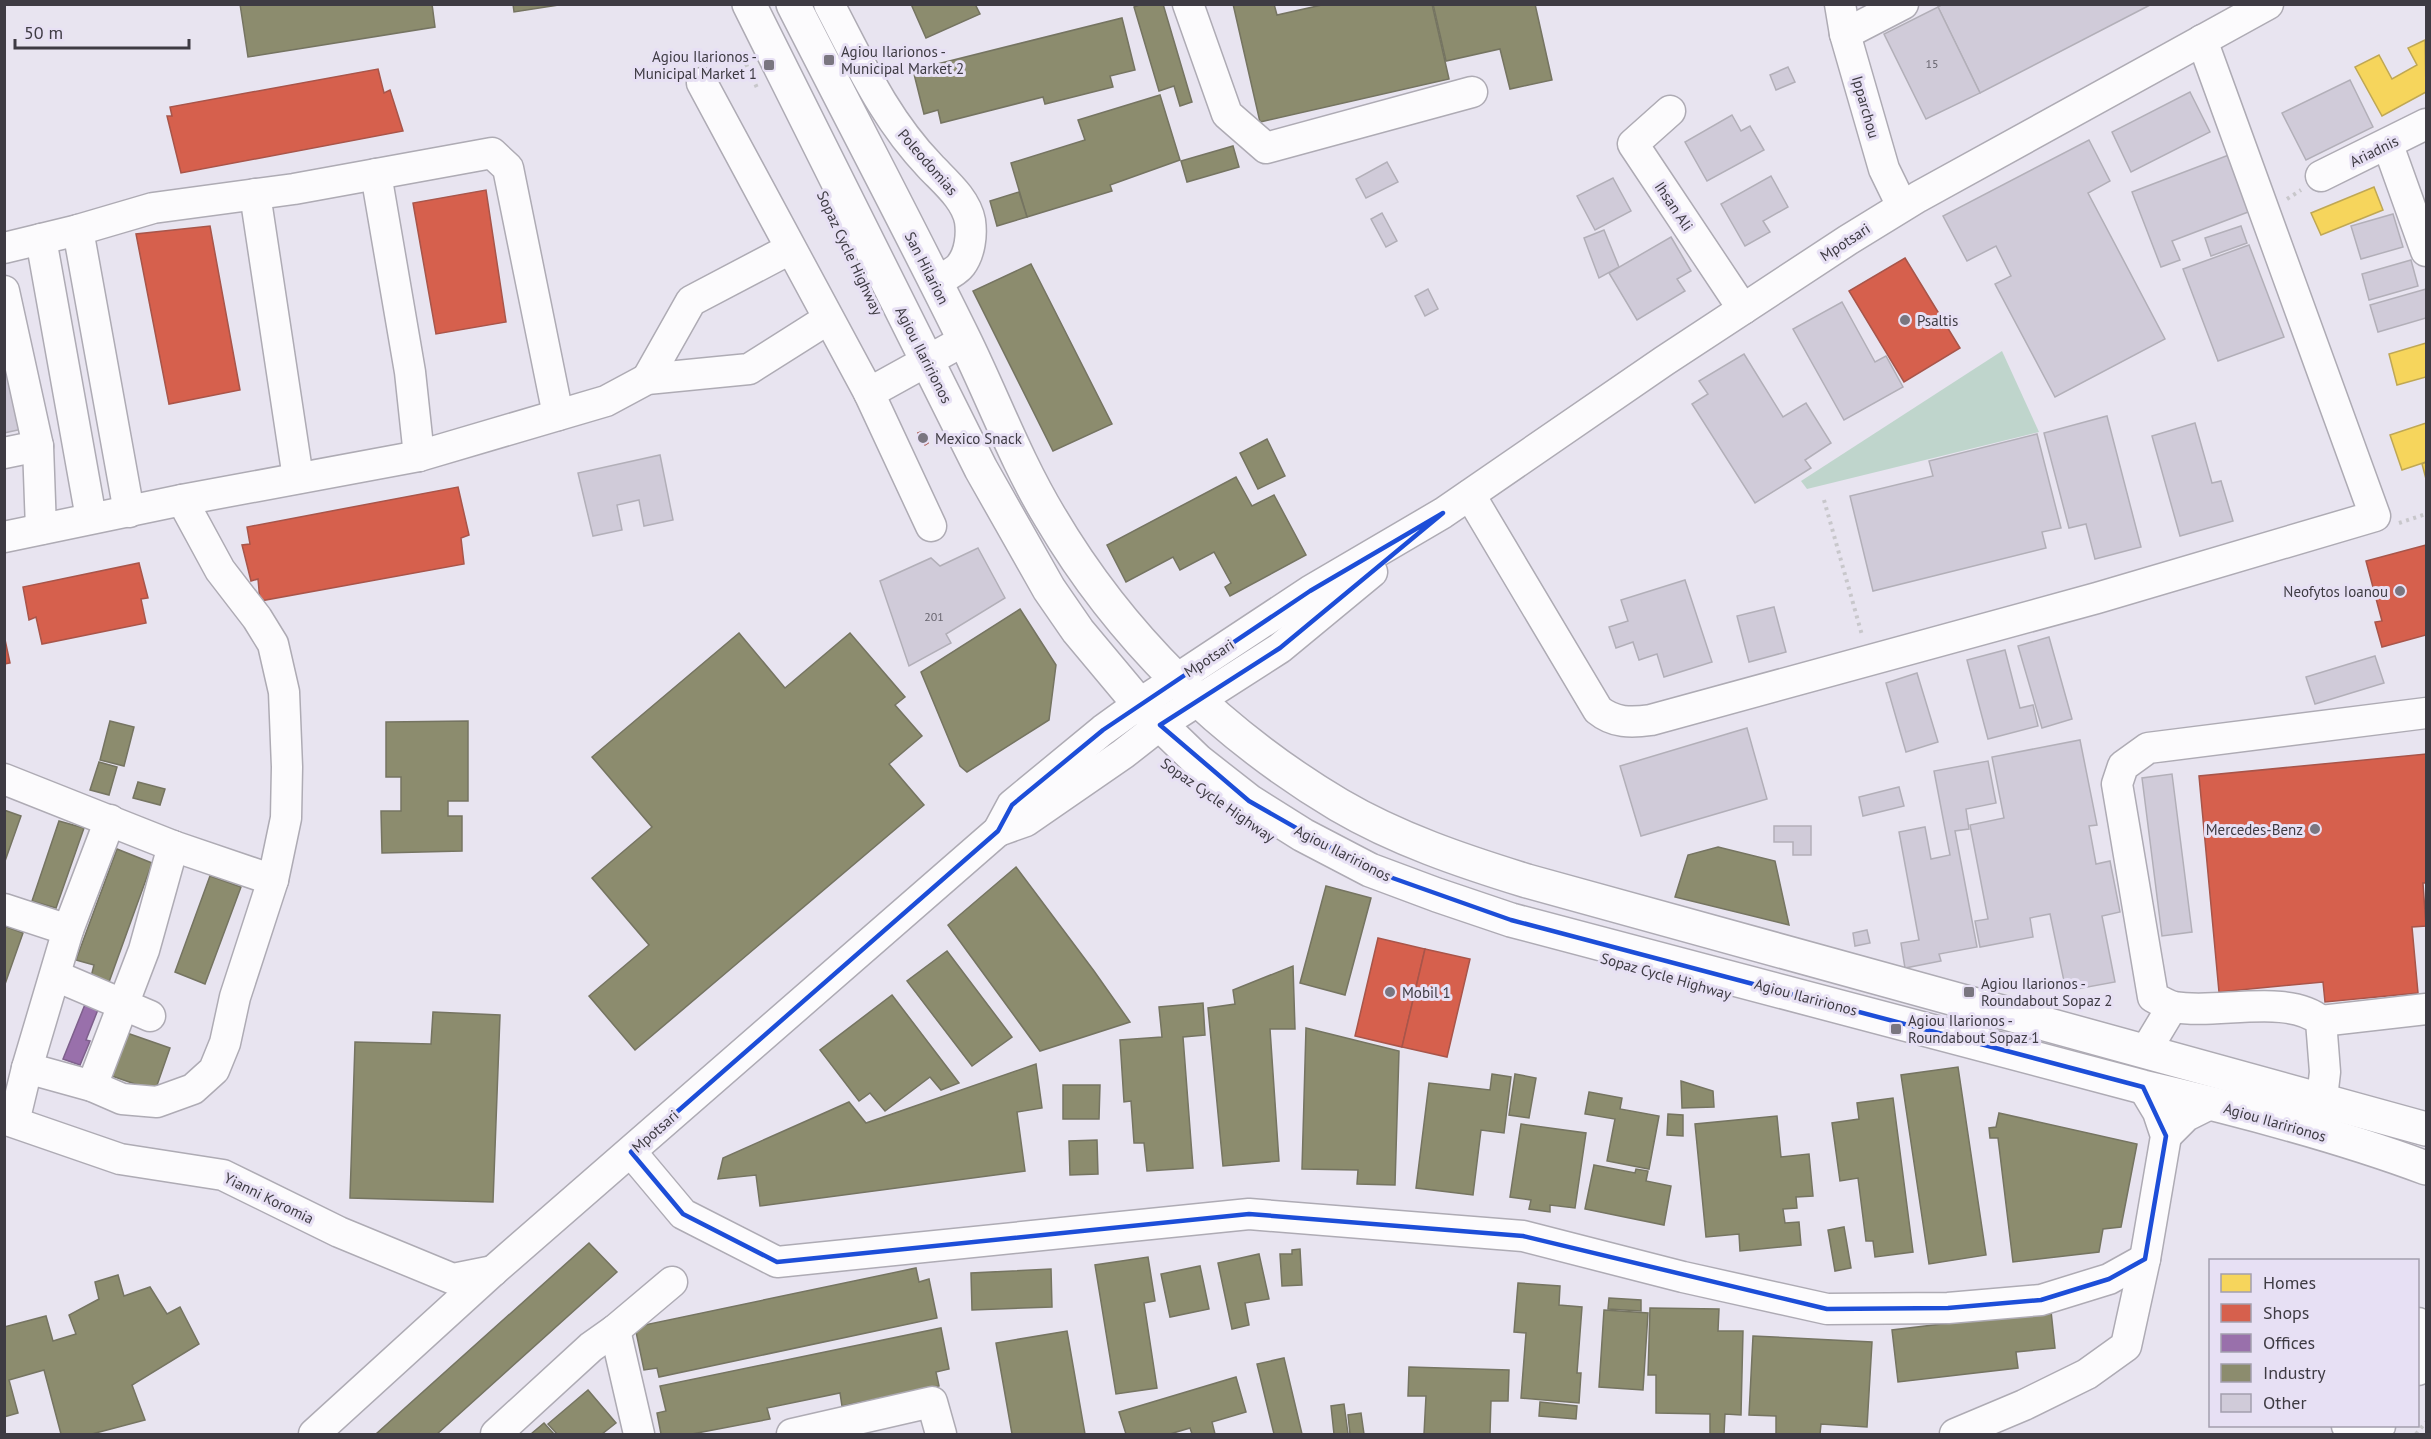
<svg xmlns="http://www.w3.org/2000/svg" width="2431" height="1439" font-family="'PT Sans',sans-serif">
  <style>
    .green { fill: #bfd5cc }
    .homes { fill: #f6d55c; stroke: #bfa754; stroke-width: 1.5 }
    .shops { fill: #d6604d; stroke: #a8554a; stroke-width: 1.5 }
    .offices { fill: #9970ab; stroke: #7e608c; stroke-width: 1.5 }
    .industry { fill: #8c8c6e; stroke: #757461; stroke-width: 1.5 }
    .building { fill: #d0cbd9; stroke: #b2afb8; stroke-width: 1.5 }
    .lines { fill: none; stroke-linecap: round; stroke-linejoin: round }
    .minor-casing { stroke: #aeabb4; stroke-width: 33 }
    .major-casing { stroke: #aeabb4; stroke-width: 36 }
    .path { stroke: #c8c7cb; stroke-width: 4; stroke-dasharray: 3 4.5; stroke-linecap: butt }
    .minor { stroke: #fcfbfd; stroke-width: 30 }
    .major { stroke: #fcfbfd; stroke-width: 33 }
    .marked { fill: none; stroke: #1d4ed8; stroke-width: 4.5; stroke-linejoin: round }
    .poi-dot { fill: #7a7680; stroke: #e7e0f4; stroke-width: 2 }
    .labels { text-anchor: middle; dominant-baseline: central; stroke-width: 6; stroke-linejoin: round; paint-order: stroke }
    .number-label { font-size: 12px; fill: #66636d }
    .poi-label { font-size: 15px; fill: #3e3b43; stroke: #e7e0f4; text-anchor: start }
    .street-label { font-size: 15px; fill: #3e3b43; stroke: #e7e0f4 }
  </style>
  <rect width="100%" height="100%" fill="#e8e4f0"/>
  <path class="green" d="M2002,351L2039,432L1807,489L1801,481Z"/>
  <g class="homes">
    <path d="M2425,40L2426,92L2382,116L2355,67L2379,55L2392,79L2417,65L2408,48Z"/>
    <path d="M2374,187L2383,210L2321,235L2311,213Z"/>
    <path d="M2426,343V377L2397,385L2389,354Z"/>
    <path d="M2426,423V462L2402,470L2390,435Z"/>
    <path d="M2426,462V479L2422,464Z"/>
  </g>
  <g class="shops">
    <path d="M378,69L384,93L390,90L403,131L181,173L167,116H172L170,107Z"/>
    <path d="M486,190L506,322L436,334L413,203Z"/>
    <path d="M210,226L240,390L169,404L136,234Z"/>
    <path d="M1905,258L1960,348L1904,382L1849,291Z"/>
    <path d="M921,432L928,443L925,445L918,433Z"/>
    <path d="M458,487L469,535L461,538L464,564L260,601L258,579L251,581L242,545L250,544L247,527Z"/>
    <path d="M2426,545V635L2382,647L2375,622L2382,621L2366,561Z"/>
    <path d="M139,563L148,598L141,599L146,623L42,644L36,617L29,620L23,587Z"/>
    <path d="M4,635L10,663L4,664Z"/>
    <path d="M2426,754V883H2423L2426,926L2412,927L2418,993L2325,1002L2323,982L2219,992L2199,776Z"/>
    <path d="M1378,938L1425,949L1402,1047L1355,1036Z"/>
    <path d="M1425,949L1470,959L1447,1057L1402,1047Z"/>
  </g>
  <path class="offices" d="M88,997L101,1002L86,1040L90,1041L80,1065L63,1059Z"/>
  <g class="industry">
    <path d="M240,4H432L435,27L248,57Z"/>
    <path d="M513,4H565L514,12Z"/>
    <path d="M911,4H975L980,14L926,38Z"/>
    <path d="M1142,4H1163L1192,102L1180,106L1174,86L1159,91L1134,7Z"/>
    <path d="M1233,4H1274L1277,15L1326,4H1432L1449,79L1260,122Z"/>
    <path d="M1433,4H1535L1552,80L1510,89L1500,49L1446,61Z"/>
    <path d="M1122,18L1135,70L1110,76L1113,87L1045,104L1043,97L941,123L938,110L924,114L913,70Z"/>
    <path d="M1160,95L1180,160L1110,185L1112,191L1027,217L1011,163L1085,140L1078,120Z"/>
    <path d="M1233,146L1239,167L1187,182L1181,161Z"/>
    <path d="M1019,192L1027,217L997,226L990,201Z"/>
    <path d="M1031,264L1112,424L1053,451L973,291Z"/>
    <path d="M1267,439L1285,476L1258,489L1240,453Z"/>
    <path d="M1236,477L1252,506L1274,495L1306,555L1230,596L1225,587L1231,583L1214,552L1180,570L1173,557L1126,582L1107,545Z"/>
    <path d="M1020,609L1056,665L1049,720L967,772L960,766L921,672Z"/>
    <path d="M739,633L785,688L850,633L905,697L895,705L922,736L889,764L924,805L635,1050L589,996L649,945L592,878L652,827L592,757Z"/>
    <path d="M110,721L134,727L124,766L100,760Z"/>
    <path d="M468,721V801H448V816H462V851L382,853L381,811H401V777H386V722Z"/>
    <path d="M99,762L117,767L109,795L90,790Z"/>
    <path d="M138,782L165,789L160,805L133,798Z"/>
    <path d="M4,810L21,816L4,864Z"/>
    <path d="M59,821L84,828L56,908L32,901Z"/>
    <path d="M1718,847L1775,861L1789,925L1675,897L1688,855Z"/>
    <path d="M117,849L152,863L109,982L91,977L94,965L76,960Z"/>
    <path d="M1016,867L1094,971L1130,1022L1040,1051L948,925Z"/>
    <path d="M210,876L241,887L205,984L175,972Z"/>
    <path d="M1326,886L1371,898L1345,995L1300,983Z"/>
    <path d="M4,926L23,933L4,987Z"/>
    <path d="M947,951L1012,1037L972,1066L907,981Z"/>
    <path d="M1293,966L1295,1029H1270L1279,1161L1223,1166L1208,1008L1235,1004L1233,990Z"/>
    <path d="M892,995L959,1083L941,1090L930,1077L885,1111L870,1093L859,1101L820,1050Z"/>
    <path d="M1203,1003L1205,1035L1183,1037L1193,1168L1147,1171L1144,1143H1134L1131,1101L1124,1102L1120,1040L1162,1037L1159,1007Z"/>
    <path d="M433,1012L500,1015L493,1202L350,1198L355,1042L431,1044Z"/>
    <path d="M1306,1028L1399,1051L1395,1185L1357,1184L1358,1170L1302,1169Z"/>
    <path d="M127,1033L170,1048L155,1091L112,1076Z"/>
    <path d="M1036,1064L1042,1108L1017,1112L1025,1171L760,1206L756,1175L718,1179L723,1158L849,1102L866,1123Z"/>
    <path d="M1958,1067L1986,1255L1929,1264L1901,1075Z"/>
    <path d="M1492,1074L1511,1077L1504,1133L1481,1130L1473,1195L1416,1188L1429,1083L1490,1090Z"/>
    <path d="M1515,1074L1536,1078L1529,1118L1509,1115Z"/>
    <path d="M1681,1081L1713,1091L1714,1107L1682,1108Z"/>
    <path d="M1063,1085H1100L1099,1119H1063Z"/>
    <path d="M1589,1092L1622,1098L1620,1109L1659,1116L1649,1169L1607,1161L1615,1119L1585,1114Z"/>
    <path d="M1893,1098L1913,1252L1875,1257L1873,1241H1866L1858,1178L1840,1181L1832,1123L1859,1119L1857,1103Z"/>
    <path d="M1999,1113L2137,1144L2121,1227L2103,1229L2099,1252L2013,1262L1998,1138H1990L1989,1128L1996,1127Z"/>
    <path d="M1668,1114L1683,1115V1136L1667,1135Z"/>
    <path d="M1777,1116L1781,1157L1809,1154L1813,1196L1796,1197L1797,1208L1783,1209L1785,1223L1799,1222L1801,1245L1740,1251L1739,1234L1706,1237L1695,1124Z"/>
    <path d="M1521,1124L1586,1133L1575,1208L1550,1205V1212L1529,1209L1531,1200L1510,1197Z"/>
    <path d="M1097,1140L1098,1174L1070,1175L1069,1141Z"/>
    <path d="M1594,1165L1635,1173L1636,1169L1648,1171L1646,1181L1671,1186L1664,1225L1585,1209Z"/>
    <path d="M1844,1227L1851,1268L1835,1271L1828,1230Z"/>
    <path d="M589,1243L617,1272L437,1434H376Z"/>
    <path d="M1300,1249L1302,1285L1282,1286L1280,1254H1292V1250Z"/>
    <path d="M1259,1254L1269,1299L1245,1303L1249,1325L1232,1329L1218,1263Z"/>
    <path d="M1148,1257L1155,1301L1144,1303L1157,1388L1116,1394L1095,1265Z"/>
    <path d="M1200,1266L1209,1309L1170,1317L1161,1274Z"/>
    <path d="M916,1268L919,1282L929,1279L937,1318L659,1377L657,1368L644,1370L635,1327Z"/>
    <path d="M1051,1269L1052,1307L972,1310L971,1273Z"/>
    <path d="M118,1275L124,1296L150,1287L167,1314L180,1307L199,1344L132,1385L145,1420L92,1434H61L44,1370L9,1380L18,1413L4,1417V1327L46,1316L53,1341L76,1334L69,1315L99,1299L95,1282Z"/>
    <path d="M1518,1283L1560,1286L1559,1305L1582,1307L1577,1373H1581L1579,1403L1521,1398L1526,1333L1514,1332Z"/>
    <path d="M1609,1298L1641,1300V1311L1608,1309Z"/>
    <path d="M1650,1308L1719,1309L1718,1331H1743L1741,1415L1725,1414L1724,1434H1710V1414L1656,1413V1375H1648Z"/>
    <path d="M1604,1310L1648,1313L1643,1390L1599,1387Z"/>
    <path d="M2051,1311L2055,1348L2016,1352L2018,1368L1898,1382L1892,1330Z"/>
    <path d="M941,1328L949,1369L936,1372L939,1386L842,1406L840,1393L767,1408L770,1419L692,1434H661L657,1413L666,1411L660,1386Z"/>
    <path d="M1067,1331L1085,1434H1012L996,1343Z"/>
    <path d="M1753,1336L1872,1342L1867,1427L1821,1424L1820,1434H1776V1416L1749,1415Z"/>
    <path d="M1284,1358L1302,1434H1274L1257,1364Z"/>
    <path d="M1409,1367L1509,1370L1508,1401H1491L1490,1434H1424L1426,1396H1408Z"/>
    <path d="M1236,1377L1246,1412L1212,1422L1215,1434H1192L1190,1428L1170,1434H1126L1119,1412Z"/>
    <path d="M588,1390L616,1423L602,1434H557L548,1424Z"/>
    <path d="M1540,1402L1577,1406L1576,1419L1539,1416Z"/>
    <path d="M1344,1404L1348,1434H1334L1331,1406Z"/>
    <path d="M1361,1413L1364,1434H1350L1348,1415Z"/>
    <path d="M544,1423L554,1434H531Z"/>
  </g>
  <g class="building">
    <path d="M1943,4H2152L1980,93L1938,7Z"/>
    <path d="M1938,7L1980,93L1926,119L1884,34Z"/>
    <path d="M1788,67L1795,82L1776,90L1770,75Z"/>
    <path d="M2350,80L2373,127L2306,160L2282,113Z"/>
    <path d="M2190,92L2210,132L2131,172L2112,132Z"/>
    <path d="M1732,115L1741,131L1750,126L1764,150L1707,181L1685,142Z"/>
    <path d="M2089,140L2110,181L2088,193L2165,339L2055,397L1995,284L2011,276L1996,246L1967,261L1943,216Z"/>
    <path d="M2234,153L2256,209L2172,241L2180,260L2161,267L2132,192Z"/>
    <path d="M1387,162L1398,182L1366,198L1356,179Z"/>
    <path d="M1771,176L1788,207L1763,221L1770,232L1745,246L1721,204Z"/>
    <path d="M1613,178L1631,211L1595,230L1577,196Z"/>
    <path d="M1382,213L1397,241L1386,247L1371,219Z"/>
    <path d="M2393,214L2403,247L2361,259L2351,226Z"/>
    <path d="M2241,226L2247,243L2211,256L2205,238Z"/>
    <path d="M1604,230L1619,267L1599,278L1584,238Z"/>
    <path d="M1671,237L1691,271L1677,279L1685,291L1637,320L1609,273Z"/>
    <path d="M2249,245L2284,337L2218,361L2183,269Z"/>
    <path d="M2411,260L2418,286L2369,300L2362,274Z"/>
    <path d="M1428,289L1438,309L1425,316L1415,296Z"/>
    <path d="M2426,289V318L2378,332L2370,305Z"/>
    <path d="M1842,302L1875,362L1886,356L1903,387L1844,420L1793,329Z"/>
    <path d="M1744,354L1783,417L1806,403L1831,443L1805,460L1811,468L1755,503L1692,404L1708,394L1699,381Z"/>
    <path d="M4,358L27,428L4,433Z"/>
    <path d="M2107,416L2141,547L2095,559L2086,524L2069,528L2044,433Z"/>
    <path d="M2195,423L2212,483L2221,481L2233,521L2180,536L2152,436Z"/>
    <path d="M2037,434L2061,528L2042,532L2046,548L1873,591L1850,496L1933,476L1929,461Z"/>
    <path d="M660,455L673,520L644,526L639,500L617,505L622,530L593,536L578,473Z"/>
    <path d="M978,548L1005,598L946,634L951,643L909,666L880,581L931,558L940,566Z"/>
    <path d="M1685,580L1712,662L1664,677L1657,654L1639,660L1633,642L1616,648L1609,627L1628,621L1621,600Z"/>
    <path d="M1774,607L1786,652L1749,662L1737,616Z"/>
    <path d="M2049,637L2072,719L2042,728L2018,646Z"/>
    <path d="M2005,650L2020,708L2033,705L2038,726L1988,739L1967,660Z"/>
    <path d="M2375,656L2384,683L2315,704L2306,677Z"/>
    <path d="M1917,673L1938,742L1906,752L1886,683Z"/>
    <path d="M1747,728L1767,799L1641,836L1620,766Z"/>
    <path d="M2080,740L2097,825L2089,826L2096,864L2110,861L2120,912L2102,916L2115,982L2066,991L2050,914L2030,918L2033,937L1980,947L1975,921L1988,919L1970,825L2004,818L1992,757Z"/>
    <path d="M1988,761L1996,803L1966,809L1969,829L1955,831L1977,947L1939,954L1941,961L1905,968L1901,943L1919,940L1899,832L1925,827L1931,859L1950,855L1934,771Z"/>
    <path d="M2172,774L2192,932L2162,936L2142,778Z"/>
    <path d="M1899,787L1904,806L1863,816L1859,797Z"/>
    <path d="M1774,826H1811V855H1793V842H1774Z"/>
    <path d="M1867,930L1870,943L1855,946L1853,933Z"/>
  </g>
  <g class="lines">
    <defs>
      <g id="minor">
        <path d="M829,4C860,63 884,118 930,166C945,182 966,199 970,221C972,235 970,253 961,265C956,272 942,278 935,282"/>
        <path d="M1188,4L1227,114L1266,148L1472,92"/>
        <path d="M1840,4L1845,34L1884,169L1902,206"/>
        <path d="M1845,34L1903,4"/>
        <path d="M702,83L869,393L931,526"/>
        <path d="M1670,111L1633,144L1743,309"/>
        <path d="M2388,145L2426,251"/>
        <path d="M376,174L410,372L419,456"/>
        <path d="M2321,176L2426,124"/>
        <path d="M255,194L298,478"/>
        <path d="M78,230L129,512"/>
        <path d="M41,239L91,518"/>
        <path d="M4,248L78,230L153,208L294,189L492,153L508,168L558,415"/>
        <path d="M4,291L38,446L41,529"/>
        <path d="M647,379L691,301L790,249"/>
        <path d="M869,393L965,340"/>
        <path d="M4,453L38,446"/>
        <path d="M1470,495L1598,710C1614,723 1631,723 1651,720L2097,598L2375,516L2202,40"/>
        <path d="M4,537L182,500L419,456L606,401L647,379L749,369L828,319"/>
        <path d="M4,779L173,846L273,880"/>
        <path d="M998,831L1026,821L1123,754L1160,725L1280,648L1372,572"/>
        <path d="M4,909L68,930"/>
        <path d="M56,976L150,1016"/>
        <path d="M2321,1021L2426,1009"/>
        <path d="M2145,1052L2172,1007"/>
        <path d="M27,1068L92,1086L122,1099L157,1102L193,1089L214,1070L225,1043L235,997L273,880L286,818L287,767L284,692L273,644L257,618L220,570L182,500"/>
        <path d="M92,1086L144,950L173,846"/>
        <path d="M2322,1098L2325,1072L2321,1021C2288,993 2216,1015 2174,1007C2167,1005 2160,1001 2153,997L2117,784L2123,766L2148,748L2426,713"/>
        <path d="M4,1119L120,1159L223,1175L339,1232L453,1279L493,1271"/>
        <path d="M14,1122L27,1068L68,930L110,820"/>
        <path d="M2166,1136L2186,1116L2212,1103"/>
        <path d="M631,1152L683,1214L777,1262L1249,1214L1523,1236L1683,1277L1827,1309L1948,1308L2041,1300L2109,1279L2145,1259"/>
        <path d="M2418,1323L2426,1337"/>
        <path d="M615,1330L639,1434"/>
        <path d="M2418,1370L2426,1357"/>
        <path d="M2347,1426L2352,1434"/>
        <path d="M314,1434L493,1271L998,831L1012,805L1103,730L1139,704L1310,591L1443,513L1664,361L1848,240L1918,197L2268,4"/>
        <path d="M496,1434L591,1347L615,1330L672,1282"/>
        <path d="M792,1434L932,1402L941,1434"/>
        <path d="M1955,1434L2024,1405L2087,1374L2126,1346L2145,1259L2166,1136L2158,1112L2143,1087"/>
        <path d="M2374,1434L2380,1426"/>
      </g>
      <g id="major">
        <path d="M749,4L981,469L1049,589L1078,631L1139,704L1198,761L1249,801L1303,835L1370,870L1437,895L1511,920L2143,1087C2238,1109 2335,1134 2426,1168"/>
        <path d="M793,4C850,116 909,227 964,339C993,398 1016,461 1050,517C1120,636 1220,734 1339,805C1397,839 1462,861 1527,881L2426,1129"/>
      </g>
    </defs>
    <use href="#minor" class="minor-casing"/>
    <use href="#major" class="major-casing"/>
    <g class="path">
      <path d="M746,64L758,90"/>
      <path d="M2287,199L2301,190"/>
      <path d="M1824,500L1862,635"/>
      <path d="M2399,523L2426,514"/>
      <path d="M2416,1434L2426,1422"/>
    </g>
    <use href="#minor" class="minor"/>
    <use href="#major" class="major"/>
  </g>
  <path class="marked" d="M1443,513L1280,648L1160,725L1249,801L1370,870L1511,920L2143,1087L2166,1136L2145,1259L2109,1279L2041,1300L1948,1308L1827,1309L1523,1236L1249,1214L777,1262L683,1214L631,1152L998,831L1012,805L1103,730L1310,591Z"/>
  <g class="poi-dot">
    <rect x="823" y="54" width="12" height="12" rx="3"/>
    <rect x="763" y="59" width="12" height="12" rx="3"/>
    <circle cx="1905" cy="320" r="6"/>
    <circle cx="923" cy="438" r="6"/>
    <circle cx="2400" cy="591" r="6"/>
    <circle cx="2315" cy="829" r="6"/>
    <circle cx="1390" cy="992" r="6"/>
    <rect x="1963" y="986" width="12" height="12" rx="3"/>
    <rect x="1890" y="1023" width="12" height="12" rx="3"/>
  </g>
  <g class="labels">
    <g class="number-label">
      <text x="1932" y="63">15</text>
      <text x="934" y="616">201</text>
    </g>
    <g class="poi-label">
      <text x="841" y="51">Agiou Ilarionos -<tspan x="841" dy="17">Municipal Market 2</tspan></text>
      <text x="757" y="56" text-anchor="end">Agiou Ilarionos -<tspan x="757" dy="17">Municipal Market 1</tspan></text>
      <text x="1917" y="320">Psaltis</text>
      <text x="935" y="438">Mexico Snack</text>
      <text x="2388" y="591" text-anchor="end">Neofytos Ioanou</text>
      <text x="2303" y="829" text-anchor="end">Mercedes-Benz</text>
      <text x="1981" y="983">Agiou Ilarionos -<tspan x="1981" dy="17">Roundabout Sopaz 2</tspan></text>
      <text x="1402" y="992">Mobil 1</text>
      <text x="1908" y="1020">Agiou Ilarionos -<tspan x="1908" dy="17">Roundabout Sopaz 1</tspan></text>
    </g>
    <g class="street-label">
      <text transform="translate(1866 107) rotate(74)">Ipparchou</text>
      <text transform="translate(2374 151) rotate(-26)">Ariadnis</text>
      <text transform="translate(928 162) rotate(49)">Poleodomias</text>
      <text transform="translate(1674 206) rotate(56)">Ihsan Ali</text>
      <text transform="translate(1845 242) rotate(-33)">Mpotsari</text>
      <text transform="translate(850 253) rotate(65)">Sopaz Cycle Highway</text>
      <text transform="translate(927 268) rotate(63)">San Hilarion</text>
      <text transform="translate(924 355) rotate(63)">Agiou Ilaririonos</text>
      <text transform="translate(1209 658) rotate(-33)">Mpotsari</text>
      <text transform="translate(1218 800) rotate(35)">Sopaz Cycle Highway</text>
      <text transform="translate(1343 853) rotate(27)">Agiou Ilaririonos</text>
      <text transform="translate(1666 976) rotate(16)">Sopaz Cycle Highway</text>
      <text transform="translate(1806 997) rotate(15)">Agiou Ilaririonos</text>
      <text transform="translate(2275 1122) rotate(16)">Agiou Ilaririonos</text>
      <text transform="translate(655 1131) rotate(-41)">Mpotsari</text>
      <text transform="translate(269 1198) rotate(26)">Yianni Koromia</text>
    </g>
  </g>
  <rect width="2431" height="1439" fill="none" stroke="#3e3b43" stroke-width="12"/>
  <rect x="2209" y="1259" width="210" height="168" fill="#e7e0f4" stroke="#a39ead" stroke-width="1.5"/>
  <rect x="2221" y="1274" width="30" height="18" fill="#f6d55c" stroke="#a39ead" stroke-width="1.5"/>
  <text x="2263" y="1289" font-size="18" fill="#3e3b43">Homes</text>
  <rect x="2221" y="1304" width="30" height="18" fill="#d6604d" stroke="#a39ead" stroke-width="1.5"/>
  <text x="2263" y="1319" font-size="18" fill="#3e3b43">Shops</text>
  <rect x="2221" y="1334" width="30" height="18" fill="#9970ab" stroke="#a39ead" stroke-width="1.5"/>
  <text x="2263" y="1349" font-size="18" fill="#3e3b43">Offices</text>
  <rect x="2221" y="1364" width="30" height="18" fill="#8c8c6e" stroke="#a39ead" stroke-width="1.5"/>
  <text x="2263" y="1379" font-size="18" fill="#3e3b43">Industry</text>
  <rect x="2221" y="1394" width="30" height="18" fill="#d0cbd9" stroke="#a39ead" stroke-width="1.5"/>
  <text x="2263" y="1409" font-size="18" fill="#3e3b43">Other</text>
  <path d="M15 39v9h174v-9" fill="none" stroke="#3e3b43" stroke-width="3"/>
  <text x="24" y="39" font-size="18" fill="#3e3b43" stroke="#e7e0f4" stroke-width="4.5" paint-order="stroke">50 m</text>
</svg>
